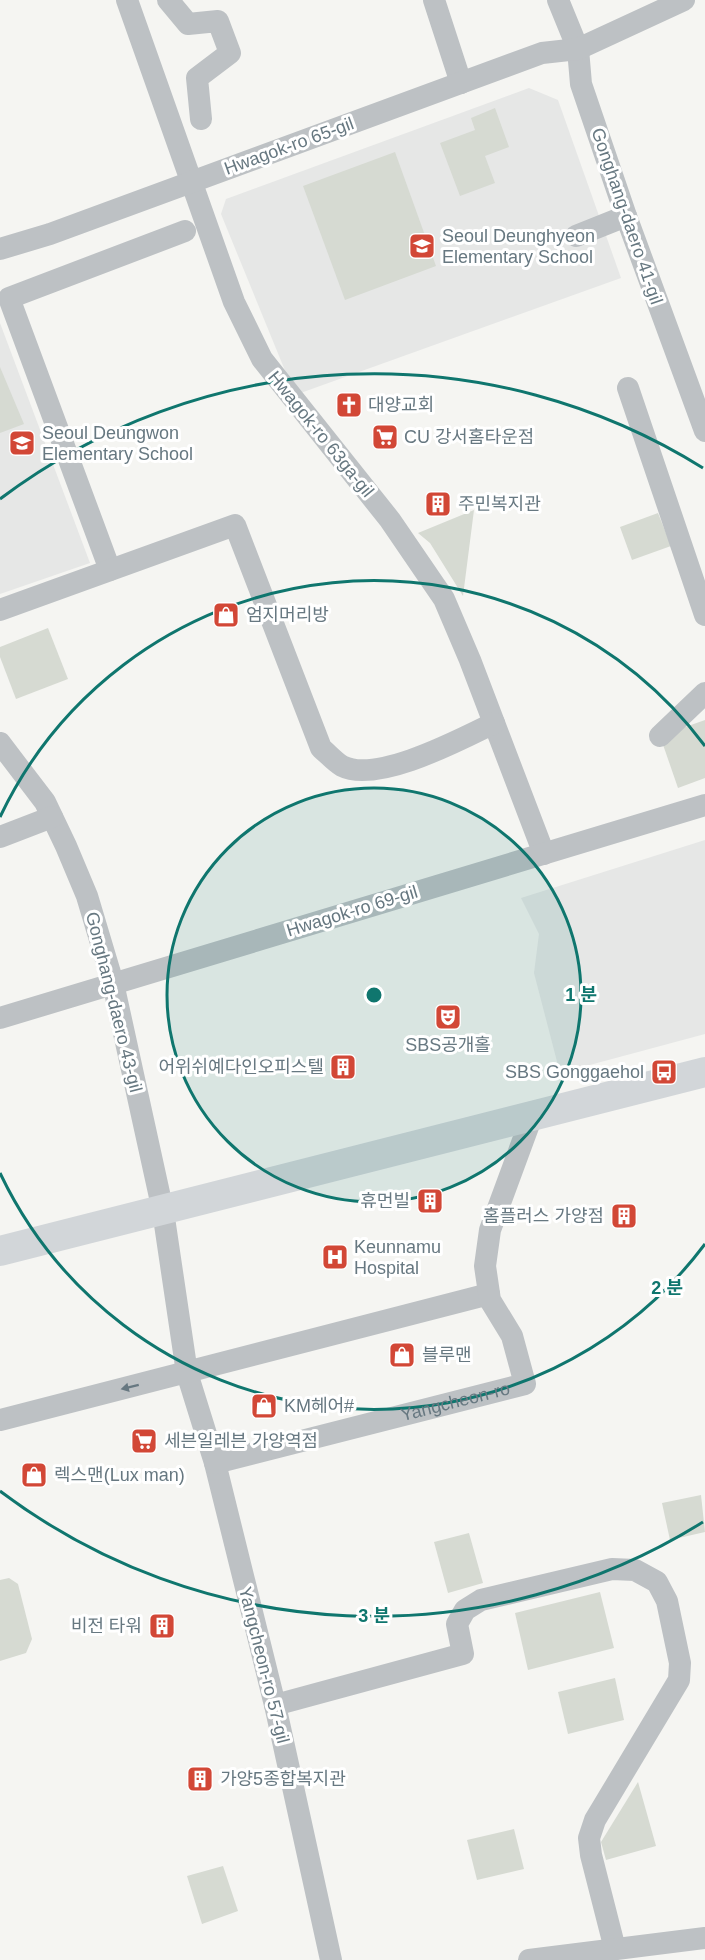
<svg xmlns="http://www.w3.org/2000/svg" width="705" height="1960" font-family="Arial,'Noto Sans KR',sans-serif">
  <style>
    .built { fill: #e6e7e6 }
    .green { fill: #d6dad2 }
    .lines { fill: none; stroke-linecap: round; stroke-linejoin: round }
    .minor { stroke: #bdc1c4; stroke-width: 22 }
    .major { stroke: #d2d6d9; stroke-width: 30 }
    .oneway { fill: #677881 }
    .ring { fill: none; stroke: #0f766e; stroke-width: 3 }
    .labels { text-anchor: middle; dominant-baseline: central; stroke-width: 6; stroke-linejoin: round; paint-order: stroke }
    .street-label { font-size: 18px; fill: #677881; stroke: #fff }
    .poi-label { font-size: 18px; fill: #677881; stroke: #fff; text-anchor: start }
    .centre { fill: #0f766e; stroke: #fff; stroke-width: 3 }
    .ring-label { font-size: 18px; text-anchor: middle; font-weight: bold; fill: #0f766e; stroke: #fff; stroke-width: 6; stroke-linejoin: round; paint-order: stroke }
  </style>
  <rect width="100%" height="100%" fill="#f5f5f2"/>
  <g class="built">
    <path d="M529,88L558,100L621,278L295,395L221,214L226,199Z"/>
    <path d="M0,323L90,563L0,594Z"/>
    <path d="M705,840V1034L560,1073L534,973L539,934L521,898Z"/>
  </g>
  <g class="green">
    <path d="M495,108L509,147L485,156L495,183L460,196L440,143L475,130L471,118Z"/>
    <path d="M395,152L436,266L345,300L303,186Z"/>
    <path d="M0,367L24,424L0,433Z"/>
    <path d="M474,510L463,596L430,543L418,533Z"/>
    <path d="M658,513L671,546L632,560L620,527Z"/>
    <path d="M48,628L68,679L16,699L0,657V647Z"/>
    <path d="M705,720V778L678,788L660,736Z"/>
    <path d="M701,1495L705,1532L670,1540L662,1503Z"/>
    <path d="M469,1533L483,1583L448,1593L434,1542Z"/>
    <path d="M9,1578L18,1584L32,1639L26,1653L0,1661V1580Z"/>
    <path d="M600,1592L614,1648L528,1670L515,1613Z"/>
    <path d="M615,1678L624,1720L568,1734L558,1692Z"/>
    <path d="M638,1782L656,1846L606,1860L601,1842Z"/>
    <path d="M514,1829L524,1869L477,1880L467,1840Z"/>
    <path d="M223,1866L238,1911L202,1924L187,1876Z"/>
  </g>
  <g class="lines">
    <g class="minor">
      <path d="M127,0L234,302L262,359L390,520L444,599L470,660L544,854"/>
      <path d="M168,0L188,24L218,21L230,53L197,78L201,119"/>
      <path d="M434,0L461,83"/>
      <path d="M558,0L578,49L581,84L626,216L705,431"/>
      <path d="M576,236L626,216"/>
      <path d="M0,249L50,234L542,53L578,49L684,0"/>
      <path d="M628,388L705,615"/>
      <path d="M110,570L9,298L185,231"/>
      <path d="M0,610L235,525L321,748C327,753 335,762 342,766C377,784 461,739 494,723"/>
      <path d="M660,736L705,693"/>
      <path d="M0,743L45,802L66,846L87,896L113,983L163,1211L187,1373L215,1463L275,1705L331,1960"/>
      <path d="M0,837L52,817"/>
      <path d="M0,1018L705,805"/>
      <path d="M0,1420L489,1294"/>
      <path id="s1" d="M215,1463L525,1384L512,1336L490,1300L485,1266L490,1230L532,1116"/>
      <path d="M275,1705L463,1654L457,1624L465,1610L481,1600L612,1569L635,1570L657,1582L667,1601L680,1663L679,1680L595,1820L589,1838L591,1855L615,1949"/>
      <path d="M529,1960L705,1938"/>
    </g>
    <path class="major" d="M0,1251L705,1072"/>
  </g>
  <defs><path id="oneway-solid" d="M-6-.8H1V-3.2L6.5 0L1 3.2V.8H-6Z" transform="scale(1.5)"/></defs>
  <use class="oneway" href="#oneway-solid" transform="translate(130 1387) rotate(166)"/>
  <circle cx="374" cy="995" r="207" fill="#0f766e" fill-opacity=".12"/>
  <g class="ring">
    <circle cx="374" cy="995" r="207"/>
    <path d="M705 1244A414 414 0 0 1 0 1173M0 817A414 414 0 0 1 705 746"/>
    <path d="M703 1522A621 621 0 0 1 0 1491M0 499A621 621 0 0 1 703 468"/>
  </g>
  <defs>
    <symbol id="school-square" viewBox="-11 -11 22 22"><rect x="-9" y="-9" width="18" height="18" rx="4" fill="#d24736" stroke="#fff"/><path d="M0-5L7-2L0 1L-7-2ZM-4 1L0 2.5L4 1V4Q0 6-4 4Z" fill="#fff"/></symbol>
    <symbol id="church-square" viewBox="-11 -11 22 22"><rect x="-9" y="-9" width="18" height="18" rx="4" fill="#d24736" stroke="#fff"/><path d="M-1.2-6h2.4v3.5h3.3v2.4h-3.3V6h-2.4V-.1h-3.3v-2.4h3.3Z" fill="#fff"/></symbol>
    <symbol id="supermarket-square" viewBox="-11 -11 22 22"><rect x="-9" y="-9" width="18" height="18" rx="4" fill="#d24736" stroke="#fff"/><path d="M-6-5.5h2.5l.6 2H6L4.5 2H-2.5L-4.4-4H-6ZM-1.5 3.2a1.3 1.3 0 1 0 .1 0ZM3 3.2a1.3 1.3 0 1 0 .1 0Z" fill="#fff"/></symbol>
    <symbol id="building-square" viewBox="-11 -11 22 22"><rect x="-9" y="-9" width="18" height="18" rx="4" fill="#d24736" stroke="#fff"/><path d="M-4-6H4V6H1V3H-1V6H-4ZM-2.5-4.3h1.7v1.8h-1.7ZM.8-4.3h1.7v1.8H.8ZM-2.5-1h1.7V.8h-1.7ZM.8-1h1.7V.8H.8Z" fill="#fff"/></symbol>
    <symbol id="shop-square" viewBox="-11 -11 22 22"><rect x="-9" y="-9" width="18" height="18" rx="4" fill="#d24736" stroke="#fff"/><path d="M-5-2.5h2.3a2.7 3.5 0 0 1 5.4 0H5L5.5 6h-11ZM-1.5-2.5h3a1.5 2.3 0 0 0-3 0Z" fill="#fff"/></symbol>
    <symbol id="theatre-square" viewBox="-11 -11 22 22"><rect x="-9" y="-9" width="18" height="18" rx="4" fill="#d24736" stroke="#fff"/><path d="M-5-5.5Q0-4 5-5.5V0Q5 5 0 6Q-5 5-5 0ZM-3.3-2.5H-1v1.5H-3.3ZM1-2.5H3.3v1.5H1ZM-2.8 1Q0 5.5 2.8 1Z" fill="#fff"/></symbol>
    <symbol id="bus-square" viewBox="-11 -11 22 22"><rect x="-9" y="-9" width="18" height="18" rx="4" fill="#d24736" stroke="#fff"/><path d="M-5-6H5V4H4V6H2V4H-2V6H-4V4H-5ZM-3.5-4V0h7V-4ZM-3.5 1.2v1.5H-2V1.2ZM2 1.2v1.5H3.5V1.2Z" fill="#fff"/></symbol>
    <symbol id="hospital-square" viewBox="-11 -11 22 22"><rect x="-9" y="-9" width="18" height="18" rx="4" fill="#d24736" stroke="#fff"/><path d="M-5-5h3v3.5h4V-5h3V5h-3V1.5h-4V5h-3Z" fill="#fff"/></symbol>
  </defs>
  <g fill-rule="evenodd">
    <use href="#school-square" x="407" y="231" width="30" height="30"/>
    <use href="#church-square" x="334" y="390" width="30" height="30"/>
    <use href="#supermarket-square" x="370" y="422" width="30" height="30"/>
    <use href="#school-square" x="7" y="428" width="30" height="30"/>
    <use href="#building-square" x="423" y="489" width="30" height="30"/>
    <use href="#shop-square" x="211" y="600" width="30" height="30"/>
    <use href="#theatre-square" x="433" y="1002" width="30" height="30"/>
    <use href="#building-square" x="328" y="1052" width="30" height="30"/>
    <use href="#bus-square" x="649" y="1057" width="30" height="30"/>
    <use href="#building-square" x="415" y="1186" width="30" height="30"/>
    <use href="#building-square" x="609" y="1201" width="30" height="30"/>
    <use href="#hospital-square" x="320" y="1242" width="30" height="30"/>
    <use href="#shop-square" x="387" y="1340" width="30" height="30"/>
    <use href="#shop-square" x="249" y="1391" width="30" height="30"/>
    <use href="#supermarket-square" x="129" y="1426" width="30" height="30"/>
    <use href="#shop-square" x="19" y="1460" width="30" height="30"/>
    <use href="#building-square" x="147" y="1611" width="30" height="30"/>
    <use href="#building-square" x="185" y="1764" width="30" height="30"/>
  </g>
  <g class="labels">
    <g class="street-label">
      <text transform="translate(289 146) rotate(-20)">Hwagok-ro 65-gil</text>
      <text transform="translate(627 216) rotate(71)">Gonghang-daero 41-gil</text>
      <text transform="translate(321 434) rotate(51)">Hwagok-ro 63ga-gil</text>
      <text transform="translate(352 911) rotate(-17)">Hwagok-ro 69-gil</text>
      <text transform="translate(114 1002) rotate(76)">Gonghang-daero 43-gil</text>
      <text stroke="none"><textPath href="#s1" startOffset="248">Yangcheon-ro</textPath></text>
      <text transform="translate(264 1665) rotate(76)">Yangcheon-ro 57-gil</text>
    </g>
    <g class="poi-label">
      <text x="442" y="236">Seoul Deunghyeon<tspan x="442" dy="21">Elementary School</tspan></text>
      <text x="368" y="405">대양교회</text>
      <text x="42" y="433">Seoul Deungwon<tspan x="42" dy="21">Elementary School</tspan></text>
      <text x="404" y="437">CU 강서홈타운점</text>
      <text x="458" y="504">주민복지관</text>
      <text x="246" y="615">엄지머리방</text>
      <text x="448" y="1045" text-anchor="middle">SBS공개홀</text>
      <text x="324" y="1067" text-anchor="end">어위쉬예다인오피스텔</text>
      <text x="644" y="1072" text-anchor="end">SBS Gonggaehol</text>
      <text x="410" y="1201" text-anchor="end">휴먼빌</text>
      <text x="604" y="1216" text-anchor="end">홈플러스 가양점</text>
      <text x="354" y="1247">Keunnamu<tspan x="354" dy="21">Hospital</tspan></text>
      <text x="422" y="1355">블루맨</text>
      <text x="284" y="1406">KM헤어#</text>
      <text x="164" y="1441">세븐일레븐 가양역점</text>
      <text x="54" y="1475">렉스맨(Lux man)</text>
      <text x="142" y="1626" text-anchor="end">비전 타워</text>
      <text x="220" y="1779">가양5종합복지관</text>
    </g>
  </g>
  <circle cx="374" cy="995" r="9" class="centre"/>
  <g class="ring-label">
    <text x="581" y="1001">1 분</text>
    <text x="667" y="1294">2 분</text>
    <text x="374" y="1622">3 분</text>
  </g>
</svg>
